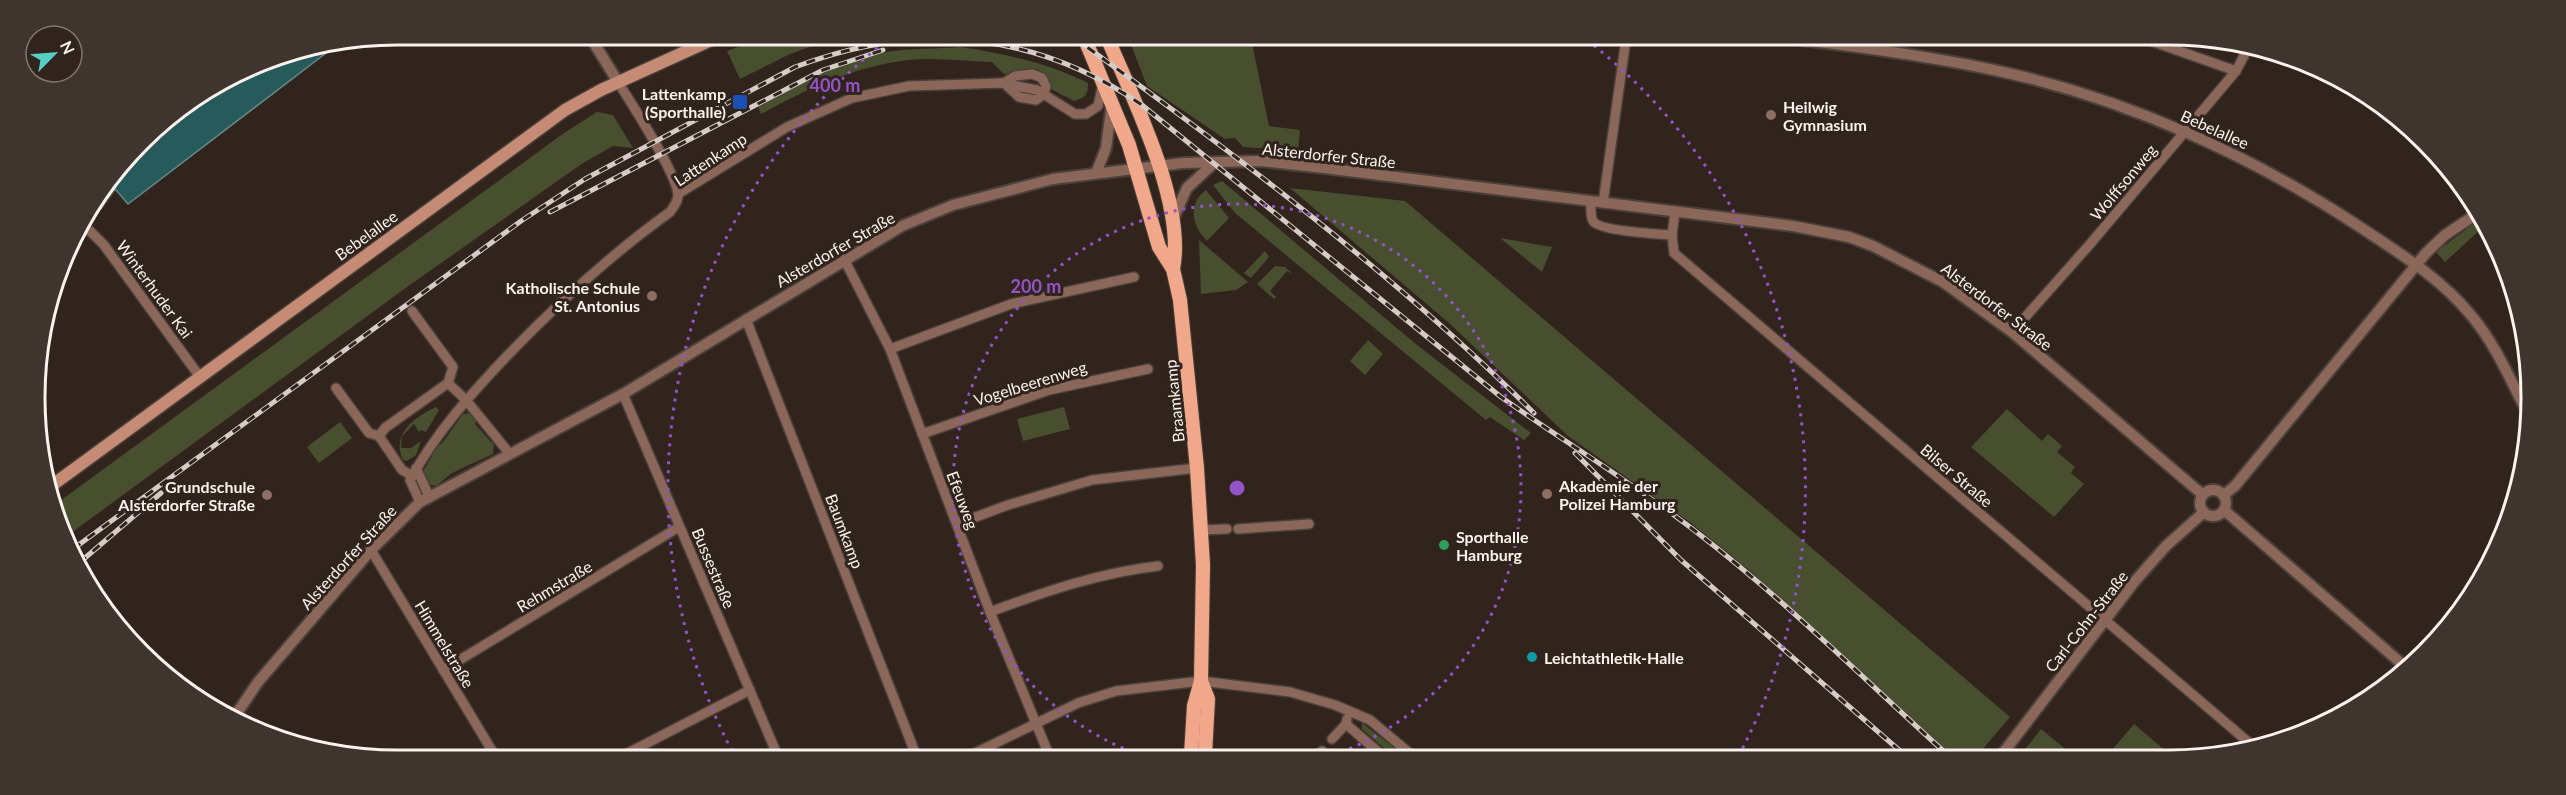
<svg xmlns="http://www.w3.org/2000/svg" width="2566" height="795" font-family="Lato,sans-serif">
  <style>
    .green { fill: #474f2f }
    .water { fill: #275b5b; stroke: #668887; stroke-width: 1.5 }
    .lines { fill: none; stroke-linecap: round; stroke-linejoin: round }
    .minor-casing { stroke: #4c413a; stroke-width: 12 }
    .tertiary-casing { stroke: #4c413a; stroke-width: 14 }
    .secondary-casing { stroke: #4c413a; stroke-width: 15 }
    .primary-casing { stroke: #4c413a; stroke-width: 16 }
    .minor { stroke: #8b6759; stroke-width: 9 }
    .tertiary { stroke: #8b6759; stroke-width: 10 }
    .secondary { stroke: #c58b74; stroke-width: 12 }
    .primary { stroke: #f1a789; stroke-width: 14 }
    .rail-casing { stroke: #d5ccc7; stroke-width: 5 }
    .rail { stroke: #30241d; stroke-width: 3; stroke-dasharray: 9; stroke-linecap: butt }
    .ring { fill: none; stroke: #9454c8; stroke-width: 3; stroke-dasharray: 3 6 }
    .transit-dot { fill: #1a4fb4; stroke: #30241d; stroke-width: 2 }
    .education-dot { fill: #8d6e63; stroke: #30241d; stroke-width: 2 }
    .leisure-dot { fill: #2e9e5b; stroke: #30241d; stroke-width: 2 }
    .culture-dot { fill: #0f9aa8; stroke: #30241d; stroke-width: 2 }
    .labels { text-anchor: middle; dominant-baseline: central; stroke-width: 6; stroke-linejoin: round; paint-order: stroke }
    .poi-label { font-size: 16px; font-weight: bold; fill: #faf2ed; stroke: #30241d; text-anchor: start }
    .street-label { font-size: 16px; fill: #faf2ed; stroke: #30241d }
    .rim { fill: none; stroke: #faf2ed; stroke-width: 3 }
    .centre { fill: #9454c8; stroke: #30241d; stroke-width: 3 }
    .ring-label { font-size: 18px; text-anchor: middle; font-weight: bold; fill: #9454c8; stroke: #30241d; stroke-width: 6; stroke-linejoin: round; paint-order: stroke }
  </style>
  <rect width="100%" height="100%" fill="#30241d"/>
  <g class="green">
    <path d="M768,36H841L790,54L740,79L727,51Z"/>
    <path d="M1128,37L1251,38L1269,126L1300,130L1298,151L1243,147L1235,138L1225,139L1147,86Z"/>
    <path d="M961,47C1006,54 1047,63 1088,83C1088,95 1085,98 1074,101L1051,89L1047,76L1037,69L1004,74L992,62C965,61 935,57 908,60C853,67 809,88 761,114L758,107C798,85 841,59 886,52C911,48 937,49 961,47Z"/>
    <path d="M597,112L613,115L633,148L613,146L583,163L407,287L67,536L53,506L564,133Z"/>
    <path d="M1222,181L1417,345L1531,433L1524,440L1490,417L1486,420L1235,213L1213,185Z"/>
    <path d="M1290,188L1405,201L2010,717L1976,757H1951L1749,570L1691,523L1568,436L1449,323Z"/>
    <path d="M108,190H116L94,220L87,217Z"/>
    <path d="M1206,190L1229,218L1207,241C1192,226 1187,204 1206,190Z"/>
    <path d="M2480,219L2483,227L2445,262L2436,252Z"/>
    <path d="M1500,238L1552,247L1542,272Z"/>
    <path d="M1199,240L1248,282L1236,290L1201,294Z"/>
    <path d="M1265,251L1269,257L1251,278L1244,273Z"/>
    <path d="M1275,266L1285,267L1293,274L1287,271L1270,291L1276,297L1274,299L1257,284Z"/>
    <path d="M1368,340L1383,354L1365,375L1350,361Z"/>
    <path d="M436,407L439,410L426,432L421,430L419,432L414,424L402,436L401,448H411L421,441L416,455L407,461L403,460C391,433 415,417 436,407Z"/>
    <path d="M1064,407L1070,429L1023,441L1017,419Z"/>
    <path d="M2007,409L2042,441L2048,434L2062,446L2057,452L2075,467L2071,473L2084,484L2054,517L1971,447Z"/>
    <path d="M471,413L477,417L475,424L492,443L494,439L493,454L452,473L436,486L428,484L422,473L432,456L431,452L443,442L463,414Z"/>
    <path d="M340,422L352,438L319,463L307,447Z"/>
    <path d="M1362,723L1405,756H1393L1362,729Z"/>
    <path d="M2134,724L2173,757H2106Z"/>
    <path d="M2041,729L2075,757H2019Z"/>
  </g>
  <path class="water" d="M334,47L128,204L116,190H108L158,125L259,62Z"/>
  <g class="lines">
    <defs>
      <g id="minor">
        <path d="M2151,41L2236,71"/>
        <path d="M1032,74L1042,78L1046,86L1044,94L1036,100L1019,97L1004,83L1015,76Z"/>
        <path d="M678,194L787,127L852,98L909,86L1002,83L1037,90L1075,114H1086L1098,106L1103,84"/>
        <path d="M1591,202C1591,208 1590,216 1593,221C1599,231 1658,234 1672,235"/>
        <path d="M1603,203L1626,39"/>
        <path d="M1675,212L1672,235L1674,253L2253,746"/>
        <path d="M80,227L90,231L104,245L200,377"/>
        <path d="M844,259L890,349L990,612L1049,755"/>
        <path d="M412,311L453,367L448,383"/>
        <path d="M746,319L916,755"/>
        <path d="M2012,332L2091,243L2236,71L2249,46"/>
        <path d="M890,349L1011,304L1134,277"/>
        <path d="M336,388L369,433L379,436"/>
        <path d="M623,394L777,754"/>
        <path d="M922,434L1049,390L1148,369"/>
        <path d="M416,468L429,496"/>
        <path d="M413,476L402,470L379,436L385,428L448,383L466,400L509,453"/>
        <path d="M420,502L410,480C435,434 470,395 506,357C557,304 610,255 670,212C674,206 678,202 678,195C677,173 631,103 618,82"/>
        <path d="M957,524L1008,505L1092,480L1197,468"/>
        <path d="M1238,529L1309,524"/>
        <path d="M1201,530L1227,529"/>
        <path d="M371,550L494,754"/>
        <path d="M990,612C1046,591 1099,573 1158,566"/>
        <path d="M443,670L679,527"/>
        <path d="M1346,724L1383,756"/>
        <path d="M1332,739L1346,724L1347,719"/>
        <path d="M626,754L750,690"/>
        <path d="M971,755L1078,703L1116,691L1201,681L1290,692L1335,705L1370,720L1413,756"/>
        <path d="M1317,756L1322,751"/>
      </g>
      <g id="tertiary">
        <path d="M589,35L618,82"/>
        <path d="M1801,40C1869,48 1936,57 2003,72C2129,100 2252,156 2360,227C2399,253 2439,277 2470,314C2494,342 2508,375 2525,408"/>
        <path d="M1096,173L1106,148L1112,103"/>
        <path d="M1173,219L1187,188L1214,163"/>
        <circle cx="2213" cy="503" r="13"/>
        <path d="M2224,495L2235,486L2426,253L2445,235L2478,213"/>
        <path d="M2224,510L2409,670"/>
        <path d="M235,716L258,682L371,550L420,502L623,394L902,226L953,205L1053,179L1183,163L1260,161L1324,168L1793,226L1849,237L1873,246L1943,282L2012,332L2203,495"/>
        <path d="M2000,757L2135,581L2166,546L2204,512"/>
      </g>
      <path id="secondary" d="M47,489L565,110L601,90L720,36"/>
      <g id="primary">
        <path d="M1084,37L1129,145L1159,247L1173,269L1180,300L1197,468L1203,565L1201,681L1194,706L1191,755"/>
        <path d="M1107,37C1133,99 1186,203 1173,269"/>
        <path d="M1201,681L1208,699L1205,755"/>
      </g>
    </defs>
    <use href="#minor" class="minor-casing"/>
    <use href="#tertiary" class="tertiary-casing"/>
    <use href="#secondary" class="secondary-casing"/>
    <use href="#primary" class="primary-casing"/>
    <use href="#minor" class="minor"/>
    <use href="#tertiary" class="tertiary"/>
    <use href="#secondary" class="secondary"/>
    <use href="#primary" class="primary"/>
    <defs>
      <g id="rail">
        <path d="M1073,37C1234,153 1393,273 1534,413"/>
        <path d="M550,212L823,70L883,50"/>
        <path d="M1575,453L1681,560L1907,757"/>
        <path d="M73,549L521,221L585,179L795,67C916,21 1034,31 1142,105L1501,397C1566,443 1635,484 1699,534C1787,602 1867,682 1950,757"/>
        <path d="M79,563L161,493"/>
      </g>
    </defs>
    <use href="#rail" class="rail-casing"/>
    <use href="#rail" class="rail"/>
  </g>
  <g class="ring">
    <path d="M1140 755A284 284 0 1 1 1334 755"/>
    <path d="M732 751A569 569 0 0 1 891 37M1587 40A569 569 0 0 1 1739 755"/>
  </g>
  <rect class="transit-dot" x="732" y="94" width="16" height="16" rx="3"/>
  <g class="education-dot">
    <circle cx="1771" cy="115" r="6"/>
    <circle cx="652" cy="296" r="6"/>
    <circle cx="1547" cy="494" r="6"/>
    <circle cx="267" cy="495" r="6"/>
  </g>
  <circle class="leisure-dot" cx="1444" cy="545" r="6"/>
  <circle class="culture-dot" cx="1532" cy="657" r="6"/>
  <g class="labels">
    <g class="poi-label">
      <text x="726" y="93" text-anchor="end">Lattenkamp<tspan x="726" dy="18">(Sporthalle)</tspan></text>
      <text x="1783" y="106">Heilwig<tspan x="1783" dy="18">Gymnasium</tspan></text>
      <text x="640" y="287" text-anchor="end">Katholische Schule<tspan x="640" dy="18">St. Antonius</tspan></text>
      <text x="1559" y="485">Akademie der<tspan x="1559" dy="18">Polizei Hamburg</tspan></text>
      <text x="255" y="486" text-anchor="end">Grundschule<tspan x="255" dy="18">Alsterdorfer Straße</tspan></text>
      <text x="1456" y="536">Sporthalle<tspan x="1456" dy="18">Hamburg</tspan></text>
      <text x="1544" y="657">Leichtathletik-Halle</text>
    </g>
    <g class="street-label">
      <text transform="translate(2215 129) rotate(24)">Bebelallee</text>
      <text transform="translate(1329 155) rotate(6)">Alsterdorfer Straße</text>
      <text transform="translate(710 159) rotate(-33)">Lattenkamp</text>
      <text transform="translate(2123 182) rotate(-50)">Wolffsonweg</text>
      <text transform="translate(366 235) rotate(-36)">Bebelallee</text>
      <text transform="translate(835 249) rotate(-30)">Alsterdorfer Straße</text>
      <text transform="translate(155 289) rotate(54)">Winterhuder Kai</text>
      <text transform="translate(1997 306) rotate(37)">Alsterdorfer Straße</text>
      <text transform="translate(1030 383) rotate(-17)">Vogelbeerenweg</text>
      <text transform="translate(1174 401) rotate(-96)">Braamkamp</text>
      <text transform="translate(1957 475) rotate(40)">Bilser Straße</text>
      <text transform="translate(963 500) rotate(69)">Efeuweg</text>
      <text transform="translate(845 531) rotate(69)">Baumkamp</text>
      <text transform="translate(348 557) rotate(-48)">Alsterdorfer Straße</text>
      <text transform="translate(714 568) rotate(67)">Bussestraße</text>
      <text transform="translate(554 586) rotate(-31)">Rehmstraße</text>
      <text transform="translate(2086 621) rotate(-52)">Carl-Cohn-Straße</text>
      <text transform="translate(445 644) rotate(59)">Himmelstraße</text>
    </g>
  </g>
  <path d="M0 0H2566V795H0ZM397 45H2169A352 352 0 0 1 2521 397V398A352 352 0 0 1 2169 750H397A352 352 0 0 1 45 398V397A352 352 0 0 1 397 45Z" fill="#40342e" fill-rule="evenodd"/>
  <path class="rim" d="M397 45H2169A352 352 0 0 1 2521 397V398A352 352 0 0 1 2169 750H397A352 352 0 0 1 45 398V397A352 352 0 0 1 397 45Z"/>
  <circle cx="1237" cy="488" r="9" class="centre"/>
  <g class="ring-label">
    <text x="835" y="92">400 m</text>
    <text x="1036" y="293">200 m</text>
  </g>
  <g transform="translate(54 54) rotate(65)"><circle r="28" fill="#30241d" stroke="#817670" stroke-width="1.5"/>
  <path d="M0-4.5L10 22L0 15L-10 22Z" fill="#55cec5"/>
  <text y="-9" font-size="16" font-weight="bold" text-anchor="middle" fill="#faf2ed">N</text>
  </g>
</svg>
